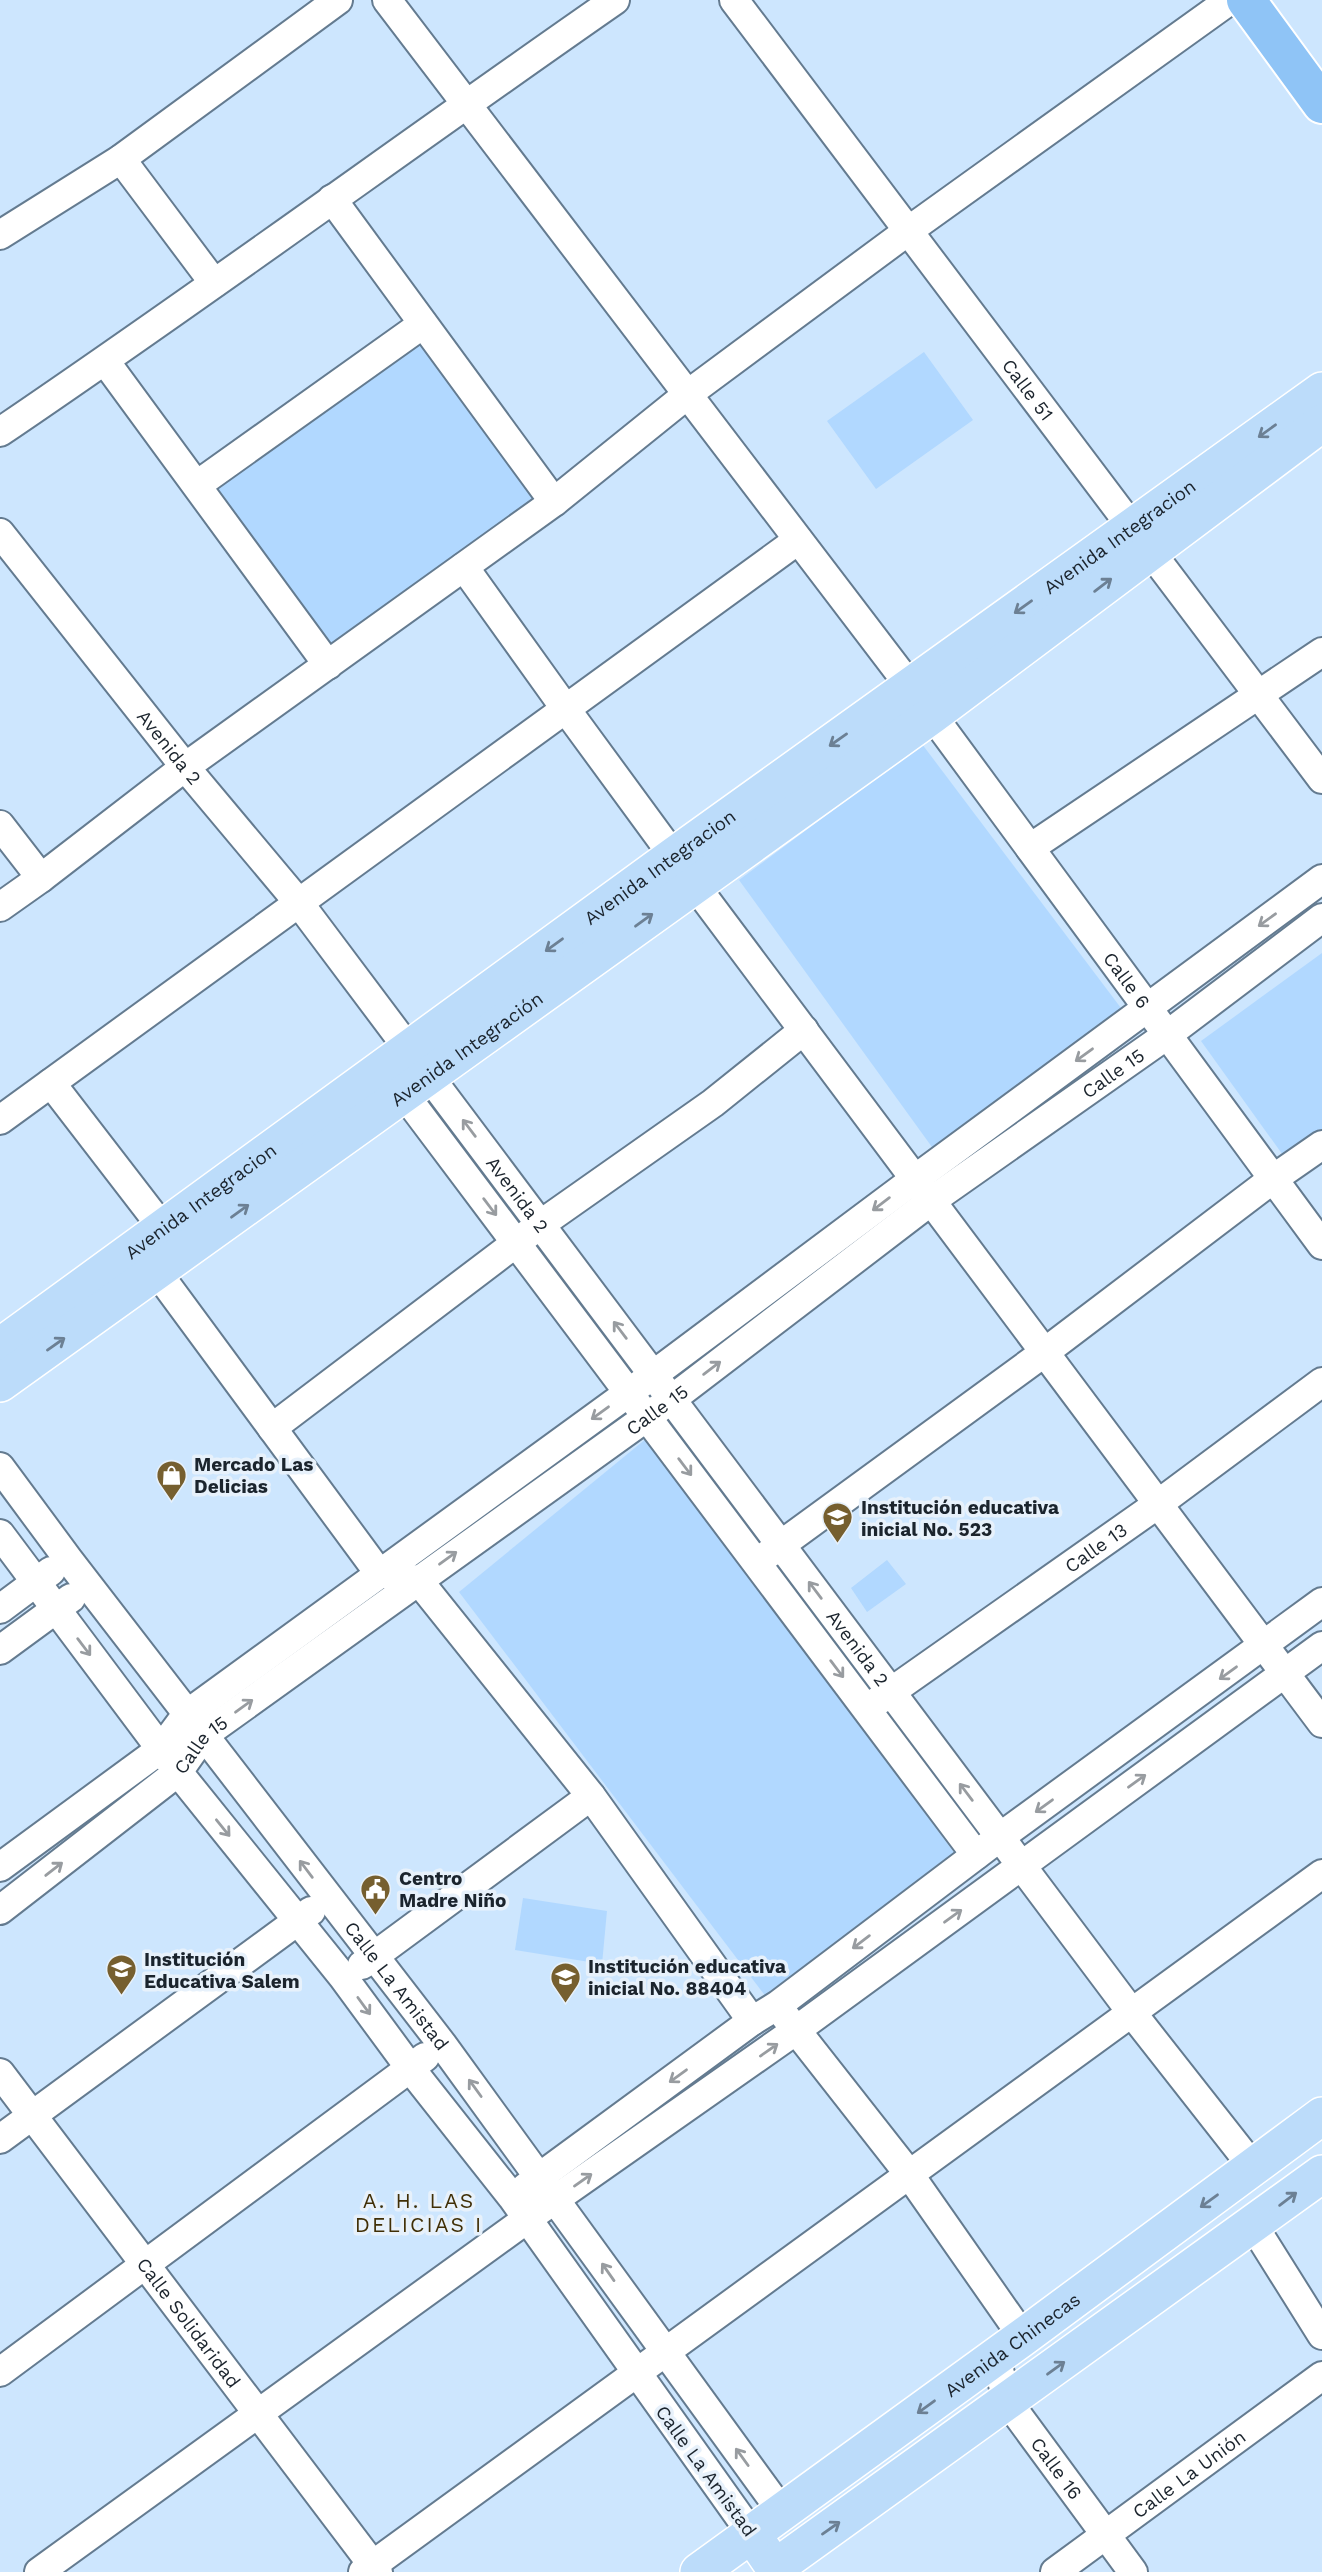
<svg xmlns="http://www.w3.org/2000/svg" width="1322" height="2572" font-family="'Work Sans',sans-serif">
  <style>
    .green { fill: #b1d8ff }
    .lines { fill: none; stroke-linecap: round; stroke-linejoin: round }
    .minor-casing { stroke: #647b90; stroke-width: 32 }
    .major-casing { stroke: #fff; stroke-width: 40 }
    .highway-casing { stroke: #fff; stroke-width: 42 }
    .minor { stroke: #fff; stroke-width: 28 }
    .major { stroke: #bcdcfa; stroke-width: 37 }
    .highway { stroke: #8fc4f6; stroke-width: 38 }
    .oneway { stroke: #6c8094 }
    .oneway2 { stroke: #989ca0 }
    .labels { text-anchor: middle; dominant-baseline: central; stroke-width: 7; stroke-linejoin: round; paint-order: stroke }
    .street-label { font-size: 19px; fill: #1b242d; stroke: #e7f1fb }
    .poi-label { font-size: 19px; font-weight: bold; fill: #1b242d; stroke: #e7f1fb; text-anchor: start }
    .neighbourhood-label { font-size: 21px; letter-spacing: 2px; fill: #402f06; stroke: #e7f1fb }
  </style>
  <rect width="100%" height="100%" fill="#cde6fe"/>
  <g class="green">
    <path d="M421,336L542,501L330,654L214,490Z"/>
    <path d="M924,352L973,420L876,489L827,421Z"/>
    <path d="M922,744L1127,1016L937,1154L739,880Z"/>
    <path d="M1322,953V1133L1285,1158L1201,1041Z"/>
    <path d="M647,1438L961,1862L773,2006L459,1592Z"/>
    <path d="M887,1560L906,1584L867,1612L851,1588Z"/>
    <path d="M523,1898L607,1911L602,1964L515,1950Z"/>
  </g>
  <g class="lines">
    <defs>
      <g id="minor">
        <path id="s1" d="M387,0L932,715L1322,1245"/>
        <path id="s2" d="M734,0L1322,779"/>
        <path d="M121,159L214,283"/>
        <path d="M332,199L554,502"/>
        <path d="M0,235L121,159L338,0"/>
        <path d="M105,361L328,665"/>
        <path d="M0,432C207,292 409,143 615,0"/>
        <path d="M197,485L423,324"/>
        <path id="s3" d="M0,533L185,767L299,903L1132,2013L1253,2167"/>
        <path d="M464,567L565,708L694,884L1322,1723"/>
        <path d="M0,825L41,878"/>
        <path d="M1030,848L1322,652"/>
        <path d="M0,907L41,878L185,767L554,502L688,394L908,231L1230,0"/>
        <path d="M51,1083L175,1244"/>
        <path d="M404,1094L976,1855"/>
        <path d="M0,1120L798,540"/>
        <path d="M157,1272L379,1573L418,1580L591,1796L752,2021"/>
        <path d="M272,1428L541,1224L713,1103L804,1030"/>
        <path id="s4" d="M0,1467L68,1559L442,2044L782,2512"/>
        <path d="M0,1534L178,1772L343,1977L410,2068L512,2197L751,2533"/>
        <path d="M767,1555L1045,1352L1273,1179L1322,1145"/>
        <path d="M0,1609L51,1571"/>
        <path d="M0,1650L71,1598"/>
        <path id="s5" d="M875,1703L1158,1504L1322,1382"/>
        <path d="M0,1867L161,1749L187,1714L653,1375L915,1179L1322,879"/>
        <path id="s6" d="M0,1910L178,1772L204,1735L672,1399L931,1201L1167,1035L1322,918"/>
        <path d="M362,1965L591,1796"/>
        <path d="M785,2016L909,2174L1023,2337"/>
        <path id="s7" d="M0,2073L378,2572"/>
        <path d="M0,2139L311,1911"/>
        <path d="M526,2187L752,2021L778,2005L1000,1837L1322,1602"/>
        <path d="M1253,2225L1322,2335"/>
        <path id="s8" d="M995,2356L1008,2402L1133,2572"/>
        <path d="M0,2372L425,2057"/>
        <path d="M39,2572L527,2219L795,2031L1322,1646"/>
        <path d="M363,2572L1322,1874"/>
        <path id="s9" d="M1055,2572L1322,2376"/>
      </g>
      <g id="major">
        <path id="s10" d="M0,1347L674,856L1322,391"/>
        <path id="s11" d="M0,1383L932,715L1322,423"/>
        <path d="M751,2533L775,2568L1322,2174"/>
        <path id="s12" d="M699,2572L1023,2337L1322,2116"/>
      </g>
      <path id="highway" d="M1246,0L1322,104"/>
    </defs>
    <use href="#minor" class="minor-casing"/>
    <use href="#major" class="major-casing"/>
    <use href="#highway" class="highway-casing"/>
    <use href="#minor" class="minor"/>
    <use href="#major" class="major"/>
    <use href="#highway" class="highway"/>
  </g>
  <defs><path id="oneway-shaft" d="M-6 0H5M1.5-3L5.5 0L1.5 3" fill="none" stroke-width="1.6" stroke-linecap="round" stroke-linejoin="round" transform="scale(1.75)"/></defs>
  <g class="oneway">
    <use href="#oneway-shaft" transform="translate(1267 431) rotate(144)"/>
    <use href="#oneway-shaft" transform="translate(1103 585) rotate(-37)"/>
    <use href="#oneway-shaft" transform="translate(1023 607) rotate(144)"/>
    <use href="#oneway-shaft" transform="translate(838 740) rotate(145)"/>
    <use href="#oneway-shaft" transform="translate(644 920) rotate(-36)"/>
    <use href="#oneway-shaft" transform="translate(554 945) rotate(144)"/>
    <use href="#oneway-shaft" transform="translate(240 1211) rotate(-36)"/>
    <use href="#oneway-shaft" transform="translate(56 1344) rotate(-35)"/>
    <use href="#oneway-shaft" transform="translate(1288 2199) rotate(-37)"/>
    <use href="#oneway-shaft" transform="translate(1209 2201) rotate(144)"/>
    <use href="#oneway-shaft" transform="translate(1056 2368) rotate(-36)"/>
    <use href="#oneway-shaft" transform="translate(926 2407) rotate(144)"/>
    <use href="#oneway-shaft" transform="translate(831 2528) rotate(-35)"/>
  </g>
  <g class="oneway2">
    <use href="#oneway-shaft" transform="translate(1267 920) rotate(144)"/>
    <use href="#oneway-shaft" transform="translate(1084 1055) rotate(144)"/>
    <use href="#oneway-shaft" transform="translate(469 1128) rotate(-127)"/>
    <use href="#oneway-shaft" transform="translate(881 1204) rotate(143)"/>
    <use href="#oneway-shaft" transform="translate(490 1207) rotate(53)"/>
    <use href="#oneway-shaft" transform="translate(620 1330) rotate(-127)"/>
    <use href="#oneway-shaft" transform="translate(712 1368) rotate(-37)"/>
    <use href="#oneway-shaft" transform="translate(600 1413) rotate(144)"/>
    <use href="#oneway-shaft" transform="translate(685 1467) rotate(53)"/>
    <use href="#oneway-shaft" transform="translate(448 1558) rotate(-36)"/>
    <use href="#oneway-shaft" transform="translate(815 1590) rotate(-127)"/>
    <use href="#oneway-shaft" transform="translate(84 1647) rotate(53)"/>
    <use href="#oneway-shaft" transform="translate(837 1669) rotate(53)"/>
    <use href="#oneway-shaft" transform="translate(1228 1673) rotate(144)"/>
    <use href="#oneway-shaft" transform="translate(244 1706) rotate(-36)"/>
    <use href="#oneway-shaft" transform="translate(1137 1781) rotate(-36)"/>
    <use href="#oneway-shaft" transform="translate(966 1792) rotate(-127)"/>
    <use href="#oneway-shaft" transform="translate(1044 1806) rotate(144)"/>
    <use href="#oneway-shaft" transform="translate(223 1828) rotate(51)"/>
    <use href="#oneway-shaft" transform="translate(54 1869) rotate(-38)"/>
    <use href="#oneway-shaft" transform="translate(306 1869) rotate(-127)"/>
    <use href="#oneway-shaft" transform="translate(953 1916) rotate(-36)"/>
    <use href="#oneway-shaft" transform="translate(861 1942) rotate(143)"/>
    <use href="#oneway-shaft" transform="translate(364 2006) rotate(54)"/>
    <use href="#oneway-shaft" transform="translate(769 2050) rotate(-35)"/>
    <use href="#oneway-shaft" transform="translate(678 2076) rotate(144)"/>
    <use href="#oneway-shaft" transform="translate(475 2088) rotate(-126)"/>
    <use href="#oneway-shaft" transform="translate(583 2180) rotate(-35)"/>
    <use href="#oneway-shaft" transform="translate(608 2272) rotate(-125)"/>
    <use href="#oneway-shaft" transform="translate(742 2457) rotate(-126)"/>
  </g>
  <defs>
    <symbol id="shop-pin" viewBox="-11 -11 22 30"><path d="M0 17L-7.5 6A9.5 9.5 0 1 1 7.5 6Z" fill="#765f2f" stroke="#e7f1fb"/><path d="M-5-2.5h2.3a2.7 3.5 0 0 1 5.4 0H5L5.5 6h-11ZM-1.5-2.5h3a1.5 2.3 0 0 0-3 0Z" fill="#fff"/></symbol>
    <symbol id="school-pin" viewBox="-11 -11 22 30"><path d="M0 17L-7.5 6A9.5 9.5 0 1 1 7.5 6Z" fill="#765f2f" stroke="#e7f1fb"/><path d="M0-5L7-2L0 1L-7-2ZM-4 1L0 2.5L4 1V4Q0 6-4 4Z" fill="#fff"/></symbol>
    <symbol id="civic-pin" viewBox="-11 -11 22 30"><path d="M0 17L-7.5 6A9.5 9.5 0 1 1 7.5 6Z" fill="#765f2f" stroke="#e7f1fb"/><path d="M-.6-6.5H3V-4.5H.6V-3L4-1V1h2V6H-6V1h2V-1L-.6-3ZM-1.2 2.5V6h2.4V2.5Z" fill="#fff"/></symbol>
  </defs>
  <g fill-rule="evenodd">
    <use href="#shop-pin" x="154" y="1458" width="35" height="47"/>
    <use href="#school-pin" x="820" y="1500" width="35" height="47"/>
    <use href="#civic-pin" x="358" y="1872" width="35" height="47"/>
    <use href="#school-pin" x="104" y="1952" width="35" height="47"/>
    <use href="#school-pin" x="548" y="1960" width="35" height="47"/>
  </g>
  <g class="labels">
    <g class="street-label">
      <text stroke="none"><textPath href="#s2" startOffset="488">Calle 51</textPath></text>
      <text stroke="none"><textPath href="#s10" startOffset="1382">Avenida Integracion</textPath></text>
      <text stroke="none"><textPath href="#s3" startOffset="273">Avenida 2</textPath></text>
      <text stroke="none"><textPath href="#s10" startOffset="816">Avenida Integracion</textPath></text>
      <text stroke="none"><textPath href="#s1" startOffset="1228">Calle 6</textPath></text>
      <text stroke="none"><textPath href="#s11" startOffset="574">Avenida Integración</textPath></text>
      <text stroke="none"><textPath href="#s6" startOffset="1395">Calle 15</textPath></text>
      <text stroke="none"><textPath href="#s3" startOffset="840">Avenida 2</textPath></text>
      <text stroke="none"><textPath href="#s10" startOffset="248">Avenida Integracion</textPath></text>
      <text stroke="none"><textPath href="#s6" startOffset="828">Calle 15</textPath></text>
      <text stroke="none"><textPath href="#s5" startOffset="270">Calle 13</textPath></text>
      <text stroke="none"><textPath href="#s3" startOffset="1407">Avenida 2</textPath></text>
      <text stroke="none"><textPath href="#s6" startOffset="261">Calle 15</textPath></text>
      <text stroke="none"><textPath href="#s4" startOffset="653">Calle La Amistad</textPath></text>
      <text stroke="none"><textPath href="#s7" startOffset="313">Calle Solidaridad</textPath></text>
      <text stroke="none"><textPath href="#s12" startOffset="387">Avenida Chinecas</textPath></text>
      <text stroke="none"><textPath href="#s8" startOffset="130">Calle 16</textPath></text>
      <text transform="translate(706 2471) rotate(54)">Calle La Amistad</text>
      <text stroke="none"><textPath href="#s9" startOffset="166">Calle La Unión</textPath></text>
    </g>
    <g class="poi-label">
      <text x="194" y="1464">Mercado Las<tspan x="194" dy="22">Delicias</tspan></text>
      <text x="861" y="1507">Institución educativa<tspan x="861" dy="22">inicial No. 523</tspan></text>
      <text x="399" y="1878">Centro<tspan x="399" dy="22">Madre Niño</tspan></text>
      <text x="144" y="1959">Institución<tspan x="144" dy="22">Educativa Salem</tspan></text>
      <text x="588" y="1966">Institución educativa<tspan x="588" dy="22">inicial No. 88404</tspan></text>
    </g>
    <g class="neighbourhood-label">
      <text x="419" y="2200">A. H. LAS<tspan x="419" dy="24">DELICIAS I</tspan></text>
    </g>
  </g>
</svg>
